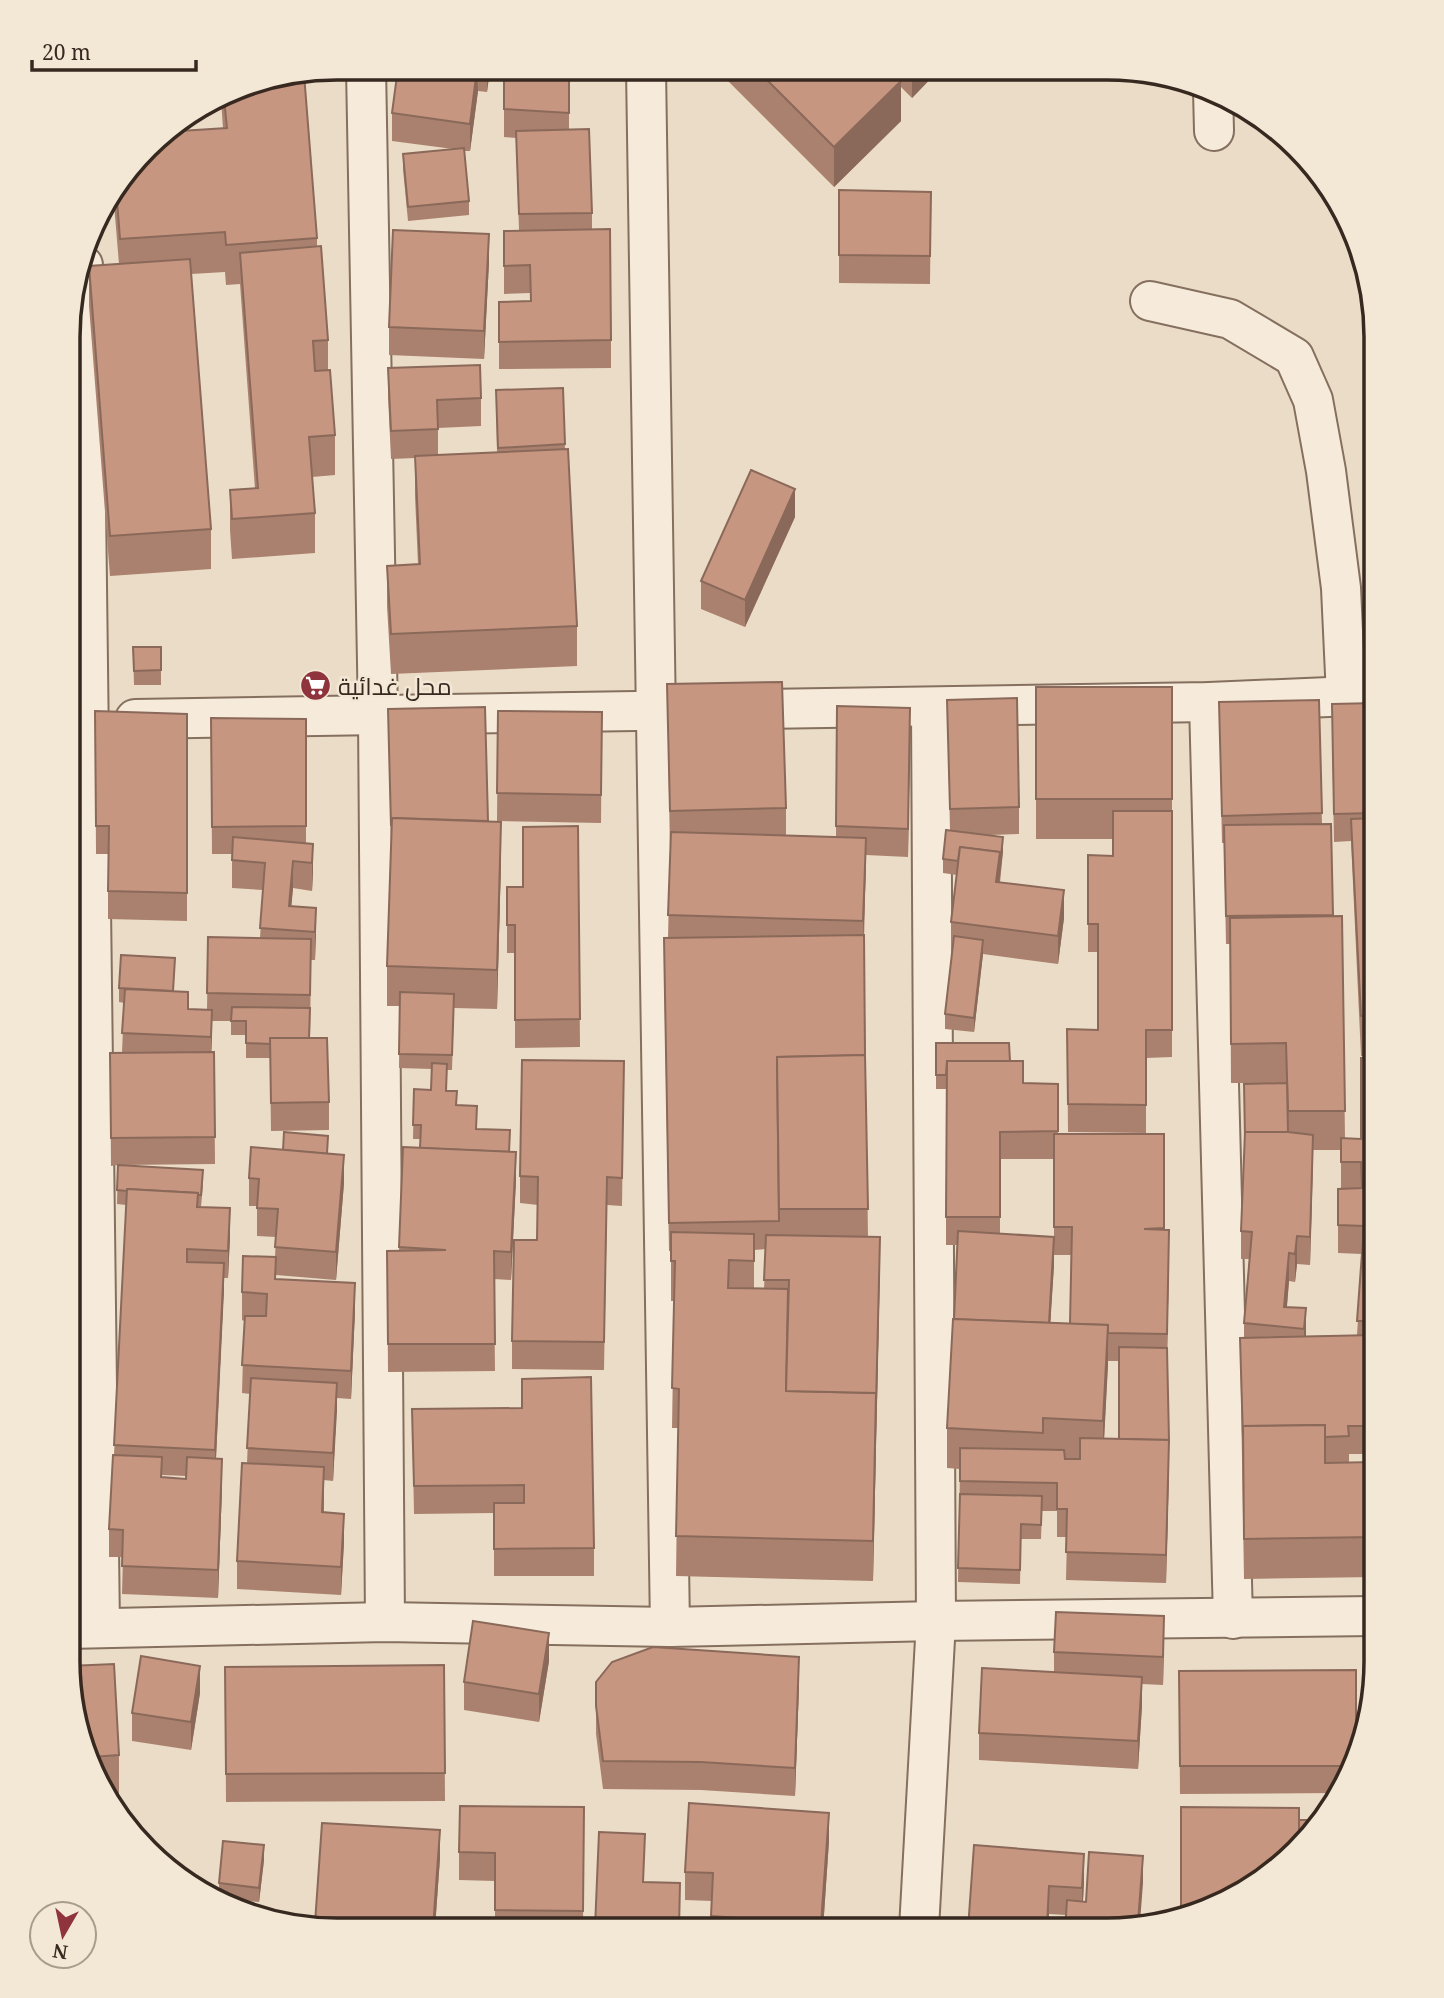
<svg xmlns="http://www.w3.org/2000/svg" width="1444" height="1998" font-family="'Noto Serif',Cairo,serif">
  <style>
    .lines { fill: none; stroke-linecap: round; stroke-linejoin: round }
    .minor-casing { stroke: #856f5e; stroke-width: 42 }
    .minor { stroke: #f6ebda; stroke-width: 38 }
    .wall { fill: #aa816e; fill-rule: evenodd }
    .shaded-wall { fill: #8b695a }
    .building { fill: #c69680; stroke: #8b695a; stroke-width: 2 }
    .labels { text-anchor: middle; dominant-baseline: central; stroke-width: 5; stroke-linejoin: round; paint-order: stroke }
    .poi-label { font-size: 24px; fill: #372920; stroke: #f3e8d6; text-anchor: start }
    .rim { fill: none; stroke: #372920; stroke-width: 3.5 }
  </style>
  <rect width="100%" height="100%" fill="#ebdcc7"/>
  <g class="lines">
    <defs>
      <g id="minor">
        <path d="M366,68L378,716L385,1622"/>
        <path d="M646,69L670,1627"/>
        <path d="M1213,90L1214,131"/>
        <path d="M83,265L100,1628"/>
        <path d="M1150,301L1230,319L1294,357L1313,400L1326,471L1341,588L1346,696"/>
        <path d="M1209,702L1233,1619"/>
        <path d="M135,719L1209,702L1376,695"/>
        <path d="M68,1629L385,1622L670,1627L936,1621L1375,1616"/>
        <path d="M919,1929L936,1621L931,707"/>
      </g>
    </defs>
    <use href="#minor" class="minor-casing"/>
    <use href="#minor" class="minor"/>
  </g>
  <g class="wall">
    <path d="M377,68L490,69L487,92L478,91L470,151H464L469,201V215L408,221L403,169V154L453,149L392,141V113L397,80L377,78Z"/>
    <path d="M504,69H569V130L592,213V229L611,340V368L499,369V302L531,301L530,293L504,294V231L519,230L516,138L504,137Z"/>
    <path d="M716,69L939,70L912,98L901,87V121L834,187Z"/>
    <path d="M250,83L317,238V246L328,340V370L335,435V475L312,477L315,513V553L232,559L230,530V490L255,489L240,284L226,285L225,272L191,274L211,529V569L110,576L89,306V266L119,264L113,192L160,135L223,128L221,100Z"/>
    <path d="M839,190L931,192L930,284L839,283Z"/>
    <path d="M489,262L484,359L389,355V327Z"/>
    <path d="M388,368L481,398V426L438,428V455L497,452L496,390L563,388L565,449L577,626V666L391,674L387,606V566L418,564L415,496V458L391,459L388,396Z"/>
    <path d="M795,517L745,627L701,609V581Z"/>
    <path d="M133,647H161V685H134Z"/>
    <path d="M667,684L786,808V835L836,837L837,706L910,736L908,857L866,855L864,943L868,1237L880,1265L873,1581L676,1576L678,1428H672L674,1301H671V1251H669L664,966L668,938L670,850ZM766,1249L764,1289H754V1250Z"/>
    <path d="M1036,687H1172V1057L1146,1058V1133L1068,1132L1067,1029L1098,1030V952H1088V855L1113,856V839H1036Z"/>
    <path d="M947,700L1019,807V834L990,835L1003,851L1000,883L1064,918L1058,964L983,954L974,1032L945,1029V1014L953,950H951V922L957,875L943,873V859L950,830Z"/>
    <path d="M1319,700L1322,824H1331L1333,916H1342L1345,1138L1361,1139L1375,1058V1454H1349V1463L1375,1462V1577L1244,1579L1240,1338H1244V1323L1249,1259H1241V1231L1286,1083H1231L1230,944H1226L1224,843H1222L1219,702ZM1313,1150H1341V1189H1338V1253L1362,1254L1357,1335L1306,1336V1308L1287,1307L1289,1281L1295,1282L1297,1264L1310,1265Z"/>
    <path d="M1376,703L1375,1055L1361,1056L1351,841L1334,842L1332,731Z"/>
    <path d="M388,709L488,821L501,861L497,1009L454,1008L452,1070H447V1091L457,1105L476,1129L510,1152L516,1180L511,1280L494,1279L495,1371L388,1372L387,1251H399L403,1147L420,1148L421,1139H413L414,1089L431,1090L432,1069L399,1068L400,1006H387V966L391,850Z"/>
    <path d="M95,711L187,714V921L108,919V854H96Z"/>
    <path d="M498,711L602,712L601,823L497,821Z"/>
    <path d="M211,718L306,719V843L313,844V871L312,891L293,888L291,906L316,908L315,960H311L310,1038L329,1102V1130L271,1131L270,1058H246V1035H231V1021H212L211,1052H214L215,1164L122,1165L203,1185L201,1207L230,1236L228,1278H224L216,1459L222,1487L218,1598L122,1594L123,1557H109V1529L114,1455L126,1205L117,1204L118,1165L111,1166L110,1053H122L124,1003L119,1002V988L174,991L188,1009L207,1010L208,937L260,938L263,890L232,888V854H212ZM162,1475L186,1476V1479L162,1477Z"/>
    <path d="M578,826L580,1047L515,1048V953H507V887H523Z"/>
    <path d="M936,1043L1010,1061L1023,1083L1058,1084V1134H1164V1229L1169,1257L1167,1356L1169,1468L1166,1583L1066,1580L1067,1537H1057V1511H1042L1041,1539H1021L1020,1584L958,1582L960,1469L947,1468V1428L957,1245H946V1089H936ZM1000,1159H1054V1255H1071L1070,1324L1050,1323L1054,1265L1000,1234ZM1108,1361H1119V1439H1104Z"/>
    <path d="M624,1061L622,1206L607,1205L604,1370L512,1369V1341L537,1240L538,1205L520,1203V1176Z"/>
    <path d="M328,1154L344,1183L336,1280L276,1275V1279L355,1311L351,1399L337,1398L333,1481L324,1480V1512L344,1542L341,1595L237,1589V1561L247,1463L250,1394L242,1393L244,1321L242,1320V1292L275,1257L276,1237L257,1236V1206H249V1178Z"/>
    <path d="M522,1408L594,1548V1576H494V1513L414,1514L412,1409Z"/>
    <path d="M1164,1644L1163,1685L1142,1684V1705L1138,1769L979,1760V1733L1054,1672V1652Z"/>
    <path d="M549,1661L539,1722L464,1710V1682Z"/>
    <path d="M444,1665L445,1801L226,1802L225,1667Z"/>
    <path d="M69,1666L119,1755V1795L107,1796L96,1779Z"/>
    <path d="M1179,1671L1356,1758L1339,1793L1180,1794Z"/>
    <path d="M596,1682L799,1685L795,1796L701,1790L603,1789L596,1734Z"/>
    <path d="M200,1693L191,1750L132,1741V1713Z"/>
    <path d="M584,1807L583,1928H495V1881L459,1880V1852Z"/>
    <path d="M322,1823L440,1858L435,1928H315Z"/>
    <path d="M829,1841L823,1929H711L712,1901L685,1900V1872Z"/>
    <path d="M974,1845L1084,1882L1083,1902H1086L1143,1883L1066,1915L1049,1914L1048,1930L968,1929Z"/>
    <path d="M264,1860L259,1902L226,1899L219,1896V1883Z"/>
  </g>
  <g class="shaded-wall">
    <path d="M477,69L478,91L470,151V124Z"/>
    <path d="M488,69H490L487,92V78Z"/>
    <path d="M912,70H939L912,98Z"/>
    <path d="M901,81V121L834,187V147Z"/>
    <path d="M489,234V262L484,359V331Z"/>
    <path d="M795,489V517L745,627V600Z"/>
    <path d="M910,708V736L908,857V829Z"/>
    <path d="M501,822V861L497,1009V970Z"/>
    <path d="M1003,837V851L996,910V882Z"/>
    <path d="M866,838V866L863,949V921Z"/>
    <path d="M313,844V871L312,891V863Z"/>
    <path d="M293,861V888L289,934V906Z"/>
    <path d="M1064,890V918L1058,964V936Z"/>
    <path d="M316,908V936L315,960V932Z"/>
    <path d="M983,940V954L974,1032V1018Z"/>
    <path d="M212,1010V1038L211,1065V1037Z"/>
    <path d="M1313,1135V1163L1310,1265V1237Z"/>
    <path d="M516,1152V1180L511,1280V1252Z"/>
    <path d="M344,1155V1183L336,1280V1252Z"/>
    <path d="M230,1208V1236L228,1278V1251Z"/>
    <path d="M1169,1230V1257L1167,1362V1334Z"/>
    <path d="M1297,1236V1264L1295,1282V1254Z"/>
    <path d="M880,1237V1265L873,1581V1541Z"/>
    <path d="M1054,1237V1265L1048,1362V1334Z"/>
    <path d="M1289,1253V1281L1285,1327L1284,1307Z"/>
    <path d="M224,1263V1291L215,1478V1450Z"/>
    <path d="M355,1283V1311L351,1399V1371Z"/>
    <path d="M1306,1308V1336L1304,1356V1329Z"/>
    <path d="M1108,1325V1365L1103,1460V1421Z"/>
    <path d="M337,1383V1411L333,1481V1453Z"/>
    <path d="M1169,1440V1468L1166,1583V1555Z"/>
    <path d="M222,1459V1487L218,1598V1570Z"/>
    <path d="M324,1467V1495L322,1540V1512Z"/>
    <path d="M344,1514V1542L341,1595V1567Z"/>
    <path d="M1164,1616V1644L1163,1685V1657Z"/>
    <path d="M549,1633V1661L539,1722V1694Z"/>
    <path d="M799,1657V1685L795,1796V1768Z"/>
    <path d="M200,1666V1693L191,1750V1722Z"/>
    <path d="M1142,1677V1705L1138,1769V1741Z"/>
    <path d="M829,1813V1841L823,1929H821Z"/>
    <path d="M440,1830V1858L435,1928H433Z"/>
    <path d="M264,1845V1860L259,1902V1888Z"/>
    <path d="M1084,1854V1882L1082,1916V1888Z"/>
    <path d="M1143,1856V1883L1140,1922H1138Z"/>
    <path d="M1049,1886V1914L1048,1930H1047Z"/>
  </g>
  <g class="building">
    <path d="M398,68L477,69L470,124L392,113Z"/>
    <path d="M478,69H488L487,78L478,77Z"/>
    <path d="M504,69H569V113L504,109Z"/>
    <path d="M756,69L890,70L901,81L834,147Z"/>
    <path d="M304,74L317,238L226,245L225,232L120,239L116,188L160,135L164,132L227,128L224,98L250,83Z"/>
    <path d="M589,129L592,213L519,214L516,131Z"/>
    <path d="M464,148L469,201L408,207L403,154Z"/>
    <path d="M839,190L931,192L930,256L839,255Z"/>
    <path d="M610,229L611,340L499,342V302L531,301L530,265L504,266V231Z"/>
    <path d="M393,230L489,234L484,331L389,327Z"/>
    <path d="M321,246L328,340L313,341L315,371L330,370L335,435L309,437L315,513L232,519L230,490L258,488L240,253Z"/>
    <path d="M190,259L211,529L110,536L89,266Z"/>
    <path d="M480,365L481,398L437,400L438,429L391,431L388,368Z"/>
    <path d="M563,388L565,444L498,448L496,390Z"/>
    <path d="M568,449L577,626L391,634L387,566L420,564L415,456Z"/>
    <path d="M751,470L795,489L745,600L701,581Z"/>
    <path d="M133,647H161V670L134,671Z"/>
    <path d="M782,682L786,808L670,811L667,684Z"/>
    <rect x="1036" y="687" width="136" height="112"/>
    <path d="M1017,698L1019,807L950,809L947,700Z"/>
    <path d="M1319,700L1322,813L1222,816L1219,702Z"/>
    <path d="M1376,703V813L1334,814L1332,704Z"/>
    <path d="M837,706L910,708L908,829L836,826Z"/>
    <path d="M485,707L488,821L392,818L391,826L388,709Z"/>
    <path d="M95,711L187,714V893L108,891L109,826H96Z"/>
    <path d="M498,711L602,712L601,795L497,793Z"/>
    <path d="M211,718L306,719V826L212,827Z"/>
    <path d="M1113,811H1172V1030H1146V1105L1068,1104L1067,1029L1098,1030V924H1088V855L1113,856Z"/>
    <path d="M392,818L501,822L497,970L387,966Z"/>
    <path d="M1376,818L1375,1015L1361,1016L1351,819Z"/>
    <path d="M1331,824L1333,915L1226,916L1224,825Z"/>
    <path d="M578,826L580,1019L515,1020V925H507V887H523V827Z"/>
    <path d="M946,830L1003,837L1000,866V852L960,847L958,861L943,859Z"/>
    <path d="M671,832L866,838L863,921L668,915Z"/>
    <path d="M233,837L313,844L312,863L293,861L289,906L316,908L315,932L260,928L265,863L232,860Z"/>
    <path d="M960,847L1000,852L996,882L1064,890L1058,936L951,922Z"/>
    <path d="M1342,916L1345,1111H1288L1286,1043L1231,1044L1230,918Z"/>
    <path d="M864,935L865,1055L777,1057L779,1221L669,1223L664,938Z"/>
    <path d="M954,936L983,940L974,1018L945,1014Z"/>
    <path d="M208,937L311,939L310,995L207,993Z"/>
    <path d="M121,955L175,958L173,991L119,988Z"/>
    <path d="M125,989L188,992V1009L212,1010L211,1037L122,1033Z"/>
    <path d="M400,992L454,994L452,1055L399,1054Z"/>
    <path d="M232,1007L310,1008L309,1038H270V1044L246,1043V1021H231Z"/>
    <path d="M270,1038H327L329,1102L271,1103Z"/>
    <path d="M936,1043H1009L1010,1061H947L946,1075H936Z"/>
    <path d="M214,1052L215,1137L111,1138L110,1053Z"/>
    <path d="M865,1055L868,1209H779L777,1057Z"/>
    <path d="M1361,1058H1375V1321H1357L1364,1226L1338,1225V1189L1362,1188L1361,1162H1341V1138L1361,1139Z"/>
    <path d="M522,1060L624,1061L622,1178L607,1177L604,1342L512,1341L514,1240H537L538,1177L520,1176Z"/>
    <path d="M947,1061H1023V1083L1058,1084V1131L1000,1132V1217H946Z"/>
    <path d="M432,1063L447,1064L446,1091H457L456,1105L477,1106L476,1129L510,1130L509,1152L420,1148L421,1125H413L414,1089L431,1090Z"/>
    <path d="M1287,1083L1288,1132H1245V1137L1244,1084Z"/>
    <path d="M284,1132L328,1136L327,1154L283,1150Z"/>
    <path d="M1245,1132H1288L1313,1135L1310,1237L1297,1236L1295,1254L1289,1253L1284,1307L1306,1308L1304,1329L1244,1323L1252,1232L1241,1231Z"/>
    <path d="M1054,1134H1164V1228L1144,1229L1169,1230L1167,1334L1108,1333V1325L1070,1324L1072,1227H1054Z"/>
    <path d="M251,1147L344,1155L336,1252L275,1247L278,1209L257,1208L259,1179L249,1178Z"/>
    <path d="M403,1147L516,1152L511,1252L494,1251L495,1344H388L387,1251L446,1250L399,1247Z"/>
    <path d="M118,1165L203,1170L201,1195H198V1193L127,1189V1191L117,1190Z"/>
    <path d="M127,1189L198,1193L197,1207L230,1208L228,1251L187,1249V1262L224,1263L215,1450L114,1445Z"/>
    <path d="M958,1231L1054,1237L1049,1323L954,1319Z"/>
    <path d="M671,1232L754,1234V1261L729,1260L728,1288L788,1289L786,1391L876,1393L873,1541L676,1536L679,1389L672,1388L675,1261H671Z"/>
    <path d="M766,1235L880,1237L876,1405V1393L786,1391L789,1280H764Z"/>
    <path d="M243,1256L276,1257L275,1279L355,1283L351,1371L242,1365L245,1316H266L267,1294L242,1292Z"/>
    <path d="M953,1319L1108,1325L1103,1421L1043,1418V1433L947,1428Z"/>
    <path d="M1375,1335V1426H1348L1349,1436L1325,1437V1425L1243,1426V1438L1240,1338Z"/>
    <path d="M1119,1347L1167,1348L1169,1440L1119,1439Z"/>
    <path d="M591,1377L594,1548L494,1549V1503H524V1485L414,1486L412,1409L522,1408V1379Z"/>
    <path d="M251,1378L337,1383L333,1453L247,1448Z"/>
    <path d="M1325,1425V1463L1375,1462V1537L1244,1539L1243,1426Z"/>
    <path d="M1080,1438L1169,1440L1166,1555L1066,1552L1067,1509H1057V1483L960,1481V1448L1064,1450L1065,1459H1080Z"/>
    <path d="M113,1455L162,1457L161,1477L186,1479L187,1457L222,1459L218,1570L122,1566L123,1530L109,1529Z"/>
    <path d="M242,1463L324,1467L322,1512L344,1514L341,1567L237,1561Z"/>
    <path d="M960,1494L1042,1496L1041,1525L1021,1524L1020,1570L958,1568Z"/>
    <path d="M1056,1612L1164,1616L1163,1657L1054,1652Z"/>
    <path d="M473,1621L549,1633L539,1694L464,1682Z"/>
    <path d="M653,1647L799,1657L795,1768L701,1762L603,1761L596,1706V1682L612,1662Z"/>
    <path d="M141,1656L200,1666L191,1722L132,1713Z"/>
    <path d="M114,1664L119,1755L91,1757L69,1666Z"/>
    <path d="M444,1665L445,1773L226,1774L225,1667Z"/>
    <path d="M982,1668L1142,1677L1138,1741L979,1733Z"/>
    <path d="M1356,1670V1758L1353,1766H1180L1179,1671Z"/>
    <path d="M689,1803L829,1813L821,1924L711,1916L713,1873L685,1872Z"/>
    <path d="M460,1806L584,1807L583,1911L495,1910V1853L459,1852Z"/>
    <path d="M1181,1807L1299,1808V1846L1284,1863L1225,1902L1181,1913Z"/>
    <path d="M1299,1820H1322L1299,1846Z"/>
    <path d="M322,1823L440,1830L433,1928H387L315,1923Z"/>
    <path d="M599,1832L645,1834L643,1882L680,1883L679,1929L595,1928Z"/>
    <path d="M223,1841L264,1845L259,1888L219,1883Z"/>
    <path d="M974,1845L1084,1854L1082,1888L1049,1886L1047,1926L1024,1925V1930L968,1929Z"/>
    <path d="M1089,1852L1143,1856L1138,1922L1107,1930H1065L1067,1900L1086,1902Z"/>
  </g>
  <defs>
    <symbol id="supermarket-disc" viewBox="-11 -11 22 22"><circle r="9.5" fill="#8f333d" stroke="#f3e8d6"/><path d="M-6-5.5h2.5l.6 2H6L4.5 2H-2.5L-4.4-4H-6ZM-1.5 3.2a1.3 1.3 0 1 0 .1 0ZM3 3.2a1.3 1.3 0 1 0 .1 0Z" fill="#fff"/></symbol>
  </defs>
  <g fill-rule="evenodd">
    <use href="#supermarket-disc" x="298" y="668" width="35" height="35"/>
  </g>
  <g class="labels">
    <g class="poi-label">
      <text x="338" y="685">محل غدائية</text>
    </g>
  </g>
  <path d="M0 0H1444V1998H0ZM337 80H1107A257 257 0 0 1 1364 337V1661A257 257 0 0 1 1107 1918H337A257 257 0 0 1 80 1661V337A257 257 0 0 1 337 80Z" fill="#f3e8d6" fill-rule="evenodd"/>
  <path class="rim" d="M337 80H1107A257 257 0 0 1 1364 337V1661A257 257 0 0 1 1107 1918H337A257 257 0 0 1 80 1661V337A257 257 0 0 1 337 80Z"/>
  <g transform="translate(63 1935) rotate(189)"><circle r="33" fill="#f3e8d6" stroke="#a89c8d" stroke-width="2"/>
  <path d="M0-5L12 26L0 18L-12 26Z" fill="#8f333d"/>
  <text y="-10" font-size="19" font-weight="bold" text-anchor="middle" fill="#372920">N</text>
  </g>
  <path d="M32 60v10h164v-10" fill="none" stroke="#372920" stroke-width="3.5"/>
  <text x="42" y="60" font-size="21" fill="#372920" stroke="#f3e8d6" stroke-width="5" paint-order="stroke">20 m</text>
</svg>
